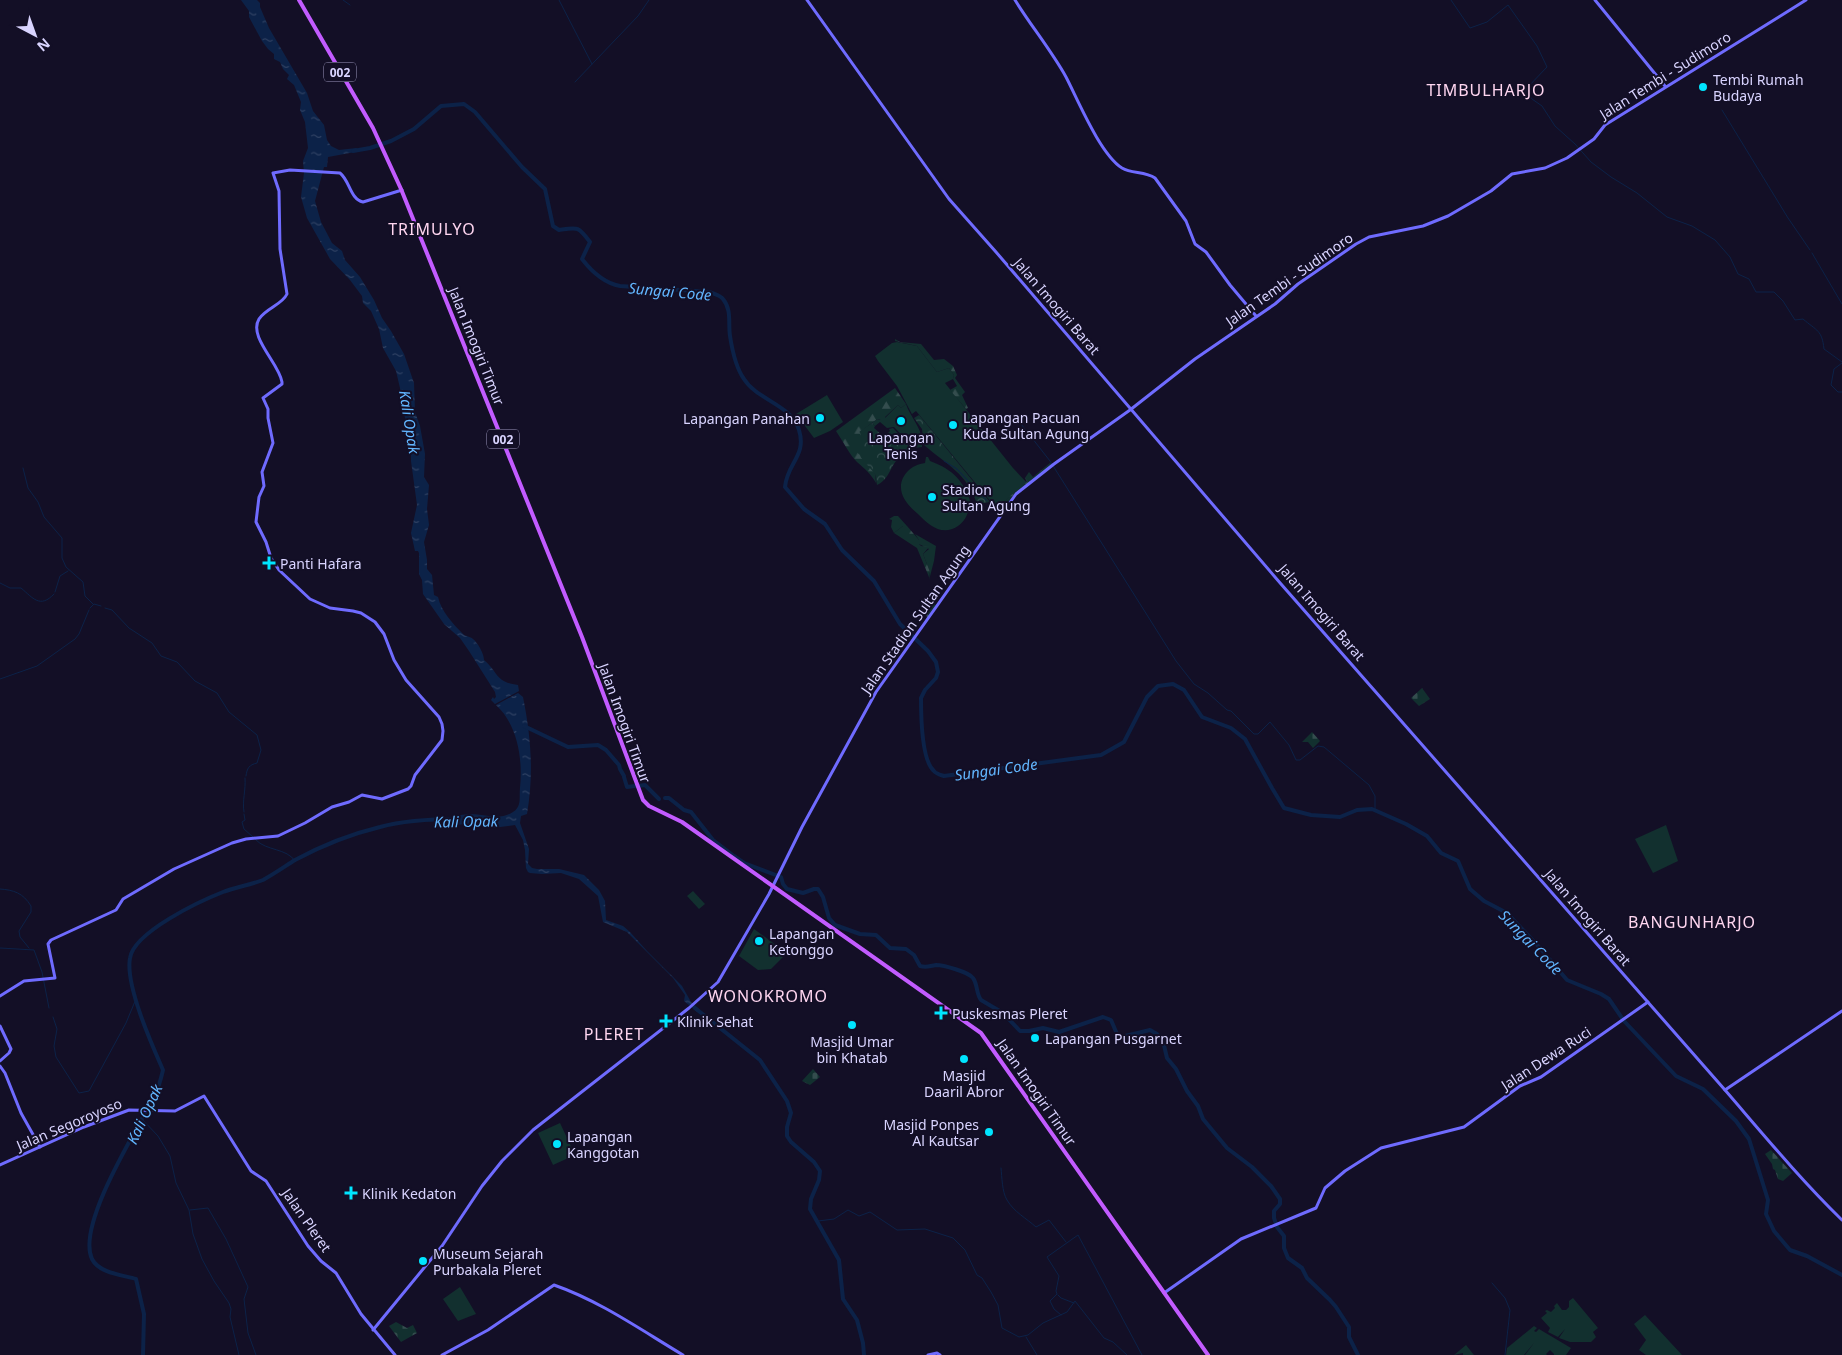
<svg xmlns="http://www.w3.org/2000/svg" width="1842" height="1355" font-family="'Noto Sans',sans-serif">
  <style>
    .grass { fill: #12302f }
    .forest { fill: url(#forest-firs) }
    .cemetery { fill: url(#cemetery-stones) }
    .park { fill: url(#park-crowns) }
    .water { fill: url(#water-ripples) }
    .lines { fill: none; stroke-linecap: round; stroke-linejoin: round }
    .stream { stroke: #0c2248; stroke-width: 1 }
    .river { stroke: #0c2248; stroke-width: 4 }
    .secondary { stroke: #6f6bff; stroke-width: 3 }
    .primary { stroke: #c25bff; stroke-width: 4 }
    .poi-dot { fill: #00e5ff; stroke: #130f26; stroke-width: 2 }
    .labels { text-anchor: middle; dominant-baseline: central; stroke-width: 4; stroke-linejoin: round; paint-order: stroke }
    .shield { fill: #130f26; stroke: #9e99be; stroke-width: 1 }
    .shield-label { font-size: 12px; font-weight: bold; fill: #d9d4ff }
    .street-label { font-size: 14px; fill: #d9d4ff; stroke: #130f26 }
    .poi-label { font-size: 14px; fill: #d9d4ff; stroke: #130f26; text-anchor: start }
    .water-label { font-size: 15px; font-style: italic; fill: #62b6ff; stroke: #130f26 }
    .quarter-label { font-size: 16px; letter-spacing: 1px; fill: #ffd6f0; stroke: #130f26 }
  </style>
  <defs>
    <pattern id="forest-firs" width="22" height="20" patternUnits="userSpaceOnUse" patternTransform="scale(1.25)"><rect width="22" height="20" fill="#12302f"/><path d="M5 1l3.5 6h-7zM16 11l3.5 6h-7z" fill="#344d4e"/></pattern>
    <pattern id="cemetery-stones" width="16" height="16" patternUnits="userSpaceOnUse" patternTransform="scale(1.25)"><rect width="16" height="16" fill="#12302f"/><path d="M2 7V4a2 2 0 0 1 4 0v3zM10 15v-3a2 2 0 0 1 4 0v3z" fill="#344d4e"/></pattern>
    <pattern id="park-crowns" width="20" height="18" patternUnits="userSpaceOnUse" patternTransform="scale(1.25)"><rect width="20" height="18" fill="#12302f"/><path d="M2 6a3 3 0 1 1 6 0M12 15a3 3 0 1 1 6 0" fill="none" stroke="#344d4e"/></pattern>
    <pattern id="water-ripples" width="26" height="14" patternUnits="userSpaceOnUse" patternTransform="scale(1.25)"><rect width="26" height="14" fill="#0c2248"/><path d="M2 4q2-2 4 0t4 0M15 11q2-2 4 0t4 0" fill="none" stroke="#2f4163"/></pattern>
  </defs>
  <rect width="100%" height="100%" fill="#130f26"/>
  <g class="grass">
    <path d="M897,342L917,346L937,372L949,368L954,375L953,379L945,383L1013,468L1027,483L996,508L916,411L912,414L914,418L897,386L878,361L875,356L892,343Z"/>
    <path d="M827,395L843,422L830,431L814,438L796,414Z"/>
    <path d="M906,404C911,419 924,429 922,447L914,448L894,427L887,428L880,422L875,426L872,423L877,419L880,420L885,418L898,405L901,408Z"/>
    <path d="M926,457H928L930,461C954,470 964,481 972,506H969C968,515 965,521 958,526C942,537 929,525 918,514C913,510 908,505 905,500C894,483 907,465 925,463Z"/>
    <path d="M894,516H898L907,526H903L894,533L891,527L892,520L889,519Z"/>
    <path d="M915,534L936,546L934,561L929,580L930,572L923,554L929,549L919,544V540Z"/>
    <path d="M1666,825L1678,861L1653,873L1635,839Z"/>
    <path d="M693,891L705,904L699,909L687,896Z"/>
    <path d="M754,929L787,953L771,969L758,970L739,956Z"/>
    <path d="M560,1123L575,1155L553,1165L538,1133Z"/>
    <path d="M460,1287L476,1314L458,1321L443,1299Z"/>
    <path d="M1573,1298L1598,1328L1593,1332L1596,1337L1591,1342H1570L1559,1338L1565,1329L1558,1337L1548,1332L1550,1328L1541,1318L1547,1313L1545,1311L1547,1310L1551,1312L1555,1308L1554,1306L1557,1303L1562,1310H1566L1569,1307V1301Z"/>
    <path d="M1645,1315L1682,1355H1646L1639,1350L1646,1340L1634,1324Z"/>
    <path d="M1534,1326L1537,1328L1534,1331L1536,1332L1539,1329L1571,1348L1566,1355H1554V1354L1550,1350L1546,1354L1547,1355H1525L1534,1343L1524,1355H1506L1507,1348Z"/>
    <path d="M1466,1345L1474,1355H1463V1353L1454,1355Z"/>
  </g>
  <g class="forest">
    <path d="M895,339L900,342L921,344L934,360L944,359L953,366L957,375L955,378L965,392L962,395L968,408L966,409L950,390L957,386L953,379L954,375L949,368L937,372L917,346L895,341Z"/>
    <path d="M895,388L906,404L901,408L898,405L885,417L886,419L885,421L877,419L860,432L875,474L876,483C871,474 865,469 857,462C849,454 843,441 836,431Z"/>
    <path d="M1050,463L1052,465L1015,493L1002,510L1000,509L996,514L995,513L996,508L1027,482L1025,478L1029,472L1033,477Z"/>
    <path d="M903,526H907L919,540V544L921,546L929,547L923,554L930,572L929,577L917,548L894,533Z"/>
    <path d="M933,600L936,606L928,618L922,611Z"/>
  </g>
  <g class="cemetery">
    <path d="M1422,688L1430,699L1419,706L1411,698Z"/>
    <path d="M1312,732L1320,741L1313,748L1308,742H1302Z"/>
    <path d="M813,1069L820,1077L810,1085L802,1081Z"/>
    <path d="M1771,1150L1792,1173L1783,1181L1778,1179L1775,1170L1773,1169L1772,1164L1765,1154Z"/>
    <path d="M396,1322L407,1328L413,1325L417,1333L401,1342L389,1326Z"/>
  </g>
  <g class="park">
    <path d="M919,415L990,502L977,504C967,473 947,465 924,445L922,429L914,418Z"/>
    <path d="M872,423L875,426L874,428L884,437L890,431L889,429L893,428L913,449C888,458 894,477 877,485L875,474L852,447L862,439L859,432Z"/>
  </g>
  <g class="water">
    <path d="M241,0H257L260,3V7L269,28L307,93L313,111L324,125L327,140L331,146L339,150L357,148L355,152L328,157L327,167H324L315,201L321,222L332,243L342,251L345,260L360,277L374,300L382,318L391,331L404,354L414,383L415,412L420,426L425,454L424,477L429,485L427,509L429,525L424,542L427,560V569L432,575L434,595L438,597C441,611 453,624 463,634C466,637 470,636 473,639C478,643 484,654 484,660C499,673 495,682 518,685L519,691L495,704L491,700L493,697L494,699L496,697L495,692L469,651L460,638L444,624L423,594L422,580L419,574V553L418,551H415L411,533L417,505L411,461V438L401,404L400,388L396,371L383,348L379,329L371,311L363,303L362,296L350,280L330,259L307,218L301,197L304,173L303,161L308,148L305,122L300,110L301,102L294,85L287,79L289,75L283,69L280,62L274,59V54L268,49L262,41L249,17V11Z"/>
    <path d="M518,693L523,697C531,737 534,773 527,814L521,816L520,823L529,849L528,864L532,868L537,869H559L584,875L599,890L605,901L606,920L623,926L630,932L647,951L682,986L691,1002L699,1009L697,1012L684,1001L685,995L673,978L627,932L603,922L598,896L579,879L561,873L542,874L530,873L528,872L526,868L525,850L523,840L515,825L492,828L466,824L454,825L455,816C460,815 466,814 471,814C484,814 500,821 513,812C522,806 519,798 520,788C523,760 518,725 496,705Z"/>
  </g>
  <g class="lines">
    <g class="stream">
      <path d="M343,0L350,5"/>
      <path d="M559,0L592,64"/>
      <path d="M1451,0L1470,28L1487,22L1508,5L1537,46L1547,67L1526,89L1532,99L1542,106L1555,126L1575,144L1591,162L1611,177L1637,193L1667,217L1692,226L1715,240L1730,257L1738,274L1749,279L1756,292H1774L1783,301L1795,320L1803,319C1817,331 1822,330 1824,349L1842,362"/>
      <path d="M575,82L638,16L649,0"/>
      <path d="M1722,110L1788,218L1810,250"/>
      <path d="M1812,253L1842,304"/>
      <path d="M1842,363L1834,369L1831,385L1838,392H1842"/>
      <path d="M1021,424L1050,461L1176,661L1194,684L1208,693L1227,710L1231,711L1254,734H1258L1270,722L1289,745L1296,760H1300L1318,746L1324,747L1369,785L1375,796V811"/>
      <path d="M944,461L957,469L987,501"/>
      <path d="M23,468L28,488L38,502L44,517L62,538V558L66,567L83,582L85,596L93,604"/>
      <path d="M0,583L10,588H21C33,598 40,609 54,594"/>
      <path d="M55,592L60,576L68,571"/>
      <path d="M90,608L94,604L101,606"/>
      <path d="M105,608L112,610L129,628L152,643L161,656L177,662L195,681L217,693L229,712L257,735L261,750L257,763C249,765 247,768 246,776"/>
      <path d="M0,679L37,666L75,639L79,634L89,610"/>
      <path d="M244,812C242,801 246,790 245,778"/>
      <path d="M244,814L245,820L242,822L244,829L253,837"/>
      <path d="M256,840C266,851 287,848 295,861"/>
      <path d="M0,889C14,890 23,893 31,906V912L19,931L20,937L29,948"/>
      <path d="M0,948L34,950L42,972L49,1008"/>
      <path d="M53,1017L57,1029L54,1046L56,1057L79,1093L89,1091L126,1023L136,999"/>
      <path d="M141,1118L158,1136L170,1156L176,1183L189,1210L193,1234L202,1259L214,1281L229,1303L231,1309L230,1317L239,1355"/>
      <path d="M1001,1168C1002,1177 1002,1192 1007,1200C1014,1212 1026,1218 1036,1227L1049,1220L1066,1242"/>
      <path d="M190,1210L208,1208L226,1239L248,1287L244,1299L248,1333L256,1355"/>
      <path d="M818,1221L834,1219L848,1210L859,1216L870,1212L897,1230L925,1229L953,1238L965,1250L977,1275L982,1278L991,1292L998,1305L1002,1328L1019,1337L1028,1335L1043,1323L1067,1312L1075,1301L1104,1338L1113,1342L1127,1355"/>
      <path d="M1492,1283L1505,1298L1510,1310L1505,1355"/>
      <path d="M1058,1295L1061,1298L1074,1303"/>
      <path d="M1061,1315L1054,1309L1050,1301L1057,1294L1056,1291L1059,1276L1047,1257L1078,1235L1142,1355"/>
      <path d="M1026,1337L1037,1355"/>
    </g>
    <g class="river">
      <path d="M353,151L370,148L391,141L414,129L441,106L464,104L475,112L522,167L545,189L553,226L559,230C578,227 578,226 590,242L582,259C592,272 604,283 620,286L710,292C714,294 720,295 723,299C732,310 728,323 730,336C732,349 736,368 744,379C757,400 792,405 799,430C807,456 787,463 785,487L804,509L825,524L842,550L874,581L900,624L928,651L936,662L938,672L936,678L925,690L921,698C921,714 921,760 934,771C936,774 941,775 944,776L1101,755L1124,742L1147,697L1158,686L1173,684L1184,690L1202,717L1231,728L1245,739L1272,788L1284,808L1311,815L1340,817L1357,810L1372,809L1406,824L1427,836L1441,853L1458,861L1470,889L1484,901L1507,913L1540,948L1567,980L1601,994L1609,999L1624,1021L1676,1076L1703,1089L1736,1121L1749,1139L1768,1200L1766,1214L1774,1231L1790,1250L1807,1256L1842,1275"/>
      <path d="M524,726L568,747L598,745L606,750L619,765L620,769L624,776"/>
      <path d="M624,777L627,787L635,786"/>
      <path d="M638,786L645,785L659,799"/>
      <path d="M665,798H669L684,810L691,812L713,840L734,856L744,863L781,877L783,884L787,889L803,893L814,889H818L823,897L829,918L835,925L860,934L876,935L890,948L906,949L914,955L920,966C927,968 929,966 936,965C943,965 969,972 973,978C978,985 976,994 981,1000L1003,1013L1020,1031H1029L1043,1028L1059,1032L1103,1017L1111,1020L1117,1034L1121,1037L1150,1030L1157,1034L1163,1041L1167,1058L1176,1069L1187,1091L1198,1106L1203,1119L1227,1148L1252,1167L1271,1186L1280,1199V1204L1274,1211V1218L1277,1227L1284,1236V1248L1288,1258L1302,1268L1307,1278L1330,1300L1336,1307L1349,1327V1337L1358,1355"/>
      <path d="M695,1008L760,1060L787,1101L791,1113L787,1127V1136L791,1142L814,1162L820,1171L819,1180L811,1199L810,1209L839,1260L843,1299L857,1320L863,1343L864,1355"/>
      <path d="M143,1355L144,1314L136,1279C122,1275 99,1273 92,1259C76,1225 138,1128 155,1095C159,1087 161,1078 163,1070C152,1045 125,985 130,958C134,932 200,901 223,892C236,887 250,885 263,880C274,874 284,867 295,860C321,846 351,834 380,827C405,820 432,819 459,819"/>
    </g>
    <g class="secondary">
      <path d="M807,0L949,199L996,252L1281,584L1725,1090C1763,1134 1800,1179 1842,1220"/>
      <path d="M1015,0C1031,26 1051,50 1066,77C1078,100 1100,154 1122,168C1132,174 1145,171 1155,178L1186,221L1195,244L1206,252L1230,285L1256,316"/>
      <path d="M1595,0L1665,86"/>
      <path d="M0,996L24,981L55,978L48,944L51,940L116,910L123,899L174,869L232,843L246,839L278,836L305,823L332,807L349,802L362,795L382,799L408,789L411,786L415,775L442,740L443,731L442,724L439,717L406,680L394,660L384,634L375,622L361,613L353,611L330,608L310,599L279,570L271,558L266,542L256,522L259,497L264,486L262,472L273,443L268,418V409L263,398L282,384V382C279,363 248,337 259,319C266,308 282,305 287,294L280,249L279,191L273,173L290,170L340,173C350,181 350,199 363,202L402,190"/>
      <path d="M0,1026L11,1049L9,1053L0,1061"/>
      <path d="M0,1066L5,1073L21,1113L40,1147"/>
      <path d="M1725,1090L1842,1011"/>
      <path d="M0,1165L84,1127L129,1110L175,1111L204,1096L251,1171L266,1181L308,1246L321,1261L336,1273L361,1314L395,1355"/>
      <path d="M1164,1293L1241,1239L1316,1208L1325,1188L1345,1171L1381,1148L1464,1127L1520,1086L1541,1077L1648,1002"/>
      <path d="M373,1330L442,1246L482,1186L502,1161L533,1130L689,1008L718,982L769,894L802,827L876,692L1016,494L1054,464L1130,410L1195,359L1275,304L1298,284L1356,244L1369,237L1423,226L1448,216L1491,191L1512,174L1545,168L1567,158L1594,139L1605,125L1806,0"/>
      <path d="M442,1355L488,1330L554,1285C600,1301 641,1330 683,1355"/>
      <path d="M928,1355L937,1353L940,1355"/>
    </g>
    <path class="primary" d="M299,0L373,128L401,189L582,637L643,800L649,806L682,822L981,1033L1208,1355"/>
  </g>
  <g class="poi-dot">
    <circle cx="1703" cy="87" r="5"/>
    <circle cx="820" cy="418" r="5"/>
    <circle cx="901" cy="421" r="5"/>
    <circle cx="953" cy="425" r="5"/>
    <circle cx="932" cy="497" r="5"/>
    <path d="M266.5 555.5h5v5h5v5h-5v5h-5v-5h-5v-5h5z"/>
    <circle cx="759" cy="941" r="5"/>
    <path d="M938.5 1005.5h5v5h5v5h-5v5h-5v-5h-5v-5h5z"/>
    <path d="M663.5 1013.5h5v5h5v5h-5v5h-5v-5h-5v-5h5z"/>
    <circle cx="852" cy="1025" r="5"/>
    <circle cx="1035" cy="1038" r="5"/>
    <circle cx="964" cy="1059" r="5"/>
    <circle cx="989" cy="1132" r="5"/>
    <circle cx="557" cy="1144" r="5"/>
    <path d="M348.5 1185.5h5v5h5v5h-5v5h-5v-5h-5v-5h5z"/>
    <circle cx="423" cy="1261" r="5"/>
  </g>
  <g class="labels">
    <g class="shield">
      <rect x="324" y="62.5" width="32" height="19" rx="4"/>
      <rect x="487" y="429.5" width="32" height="19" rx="4"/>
    </g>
    <g class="shield-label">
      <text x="340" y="72">002</text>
      <text x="503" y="439">002</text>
    </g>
    <g class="street-label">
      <text transform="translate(1665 75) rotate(-32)">Jalan Tembi - Sudimoro</text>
      <text transform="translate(1289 279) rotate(-35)">Jalan Tembi - Sudimoro</text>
      <text transform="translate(1057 306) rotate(49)">Jalan Imogiri Barat</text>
      <text transform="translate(477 346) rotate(68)">Jalan Imogiri Timur</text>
      <text transform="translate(1322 612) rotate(49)">Jalan Imogiri Barat</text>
      <text transform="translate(915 619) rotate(-55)">Jalan Stadion Sultan Agung</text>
      <text transform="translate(625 723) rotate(70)">Jalan Imogiri Timur</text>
      <text transform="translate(1588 917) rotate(49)">Jalan Imogiri Barat</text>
      <text transform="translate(1546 1058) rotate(-33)">Jalan Dewa Ruci</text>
      <text transform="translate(1037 1092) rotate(55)">Jalan Imogiri Timur</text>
      <text transform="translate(69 1124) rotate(-23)">Jalan Segoroyoso</text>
      <text transform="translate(307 1220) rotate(55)">Jalan Pleret</text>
    </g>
    <g class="poi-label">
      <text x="1713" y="79">Tembi Rumah<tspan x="1713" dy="16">Budaya</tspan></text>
      <text x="963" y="417">Lapangan Pacuan<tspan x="963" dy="16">Kuda Sultan Agung</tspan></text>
      <text x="810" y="418" text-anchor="end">Lapangan Panahan</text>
      <text x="901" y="437" text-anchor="middle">Lapangan<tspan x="901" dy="16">Tenis</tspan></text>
      <text x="942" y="489">Stadion<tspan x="942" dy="16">Sultan Agung</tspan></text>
      <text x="280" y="563">Panti Hafara</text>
      <text x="769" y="933">Lapangan<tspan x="769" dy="16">Ketonggo</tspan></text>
      <text x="952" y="1013">Puskesmas Pleret</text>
      <text x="677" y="1021">Klinik Sehat</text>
      <text x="1045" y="1038">Lapangan Pusgarnet</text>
      <text x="852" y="1041" text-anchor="middle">Masjid Umar<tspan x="852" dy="16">bin Khatab</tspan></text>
      <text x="964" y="1075" text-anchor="middle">Masjid<tspan x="964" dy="16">Daaril Abror</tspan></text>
      <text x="979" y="1124" text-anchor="end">Masjid Ponpes<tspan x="979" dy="16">Al Kautsar</tspan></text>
      <text x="567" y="1136">Lapangan<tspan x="567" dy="16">Kanggotan</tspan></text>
      <text x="362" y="1193">Klinik Kedaton</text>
      <text x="433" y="1253">Museum Sejarah<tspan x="433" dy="16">Purbakala Pleret</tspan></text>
    </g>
    <g class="water-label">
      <text transform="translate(670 291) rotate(5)">Sungai Code</text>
      <text transform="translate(410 422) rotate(81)">Kali Opak</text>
      <text transform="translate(996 769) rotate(-8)">Sungai Code</text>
      <text transform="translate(466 821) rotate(-1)">Kali Opak</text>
      <text transform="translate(1531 942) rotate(46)">Sungai Code</text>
      <text transform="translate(144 1114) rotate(-65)">Kali Opak</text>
    </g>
    <g class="quarter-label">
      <text x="1486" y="90">TIMBULHARJO</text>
      <text x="432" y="229">TRIMULYO</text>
      <text x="1692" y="922">BANGUNHARJO</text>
      <text x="768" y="996">WONOKROMO</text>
      <text x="614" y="1034">PLERET</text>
    </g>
  </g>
  <g transform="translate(35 35) rotate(139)" stroke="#130f26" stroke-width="4" paint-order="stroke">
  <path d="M0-4L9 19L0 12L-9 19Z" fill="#d9d4ff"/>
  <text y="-8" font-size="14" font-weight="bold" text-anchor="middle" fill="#d9d4ff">N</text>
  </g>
</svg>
